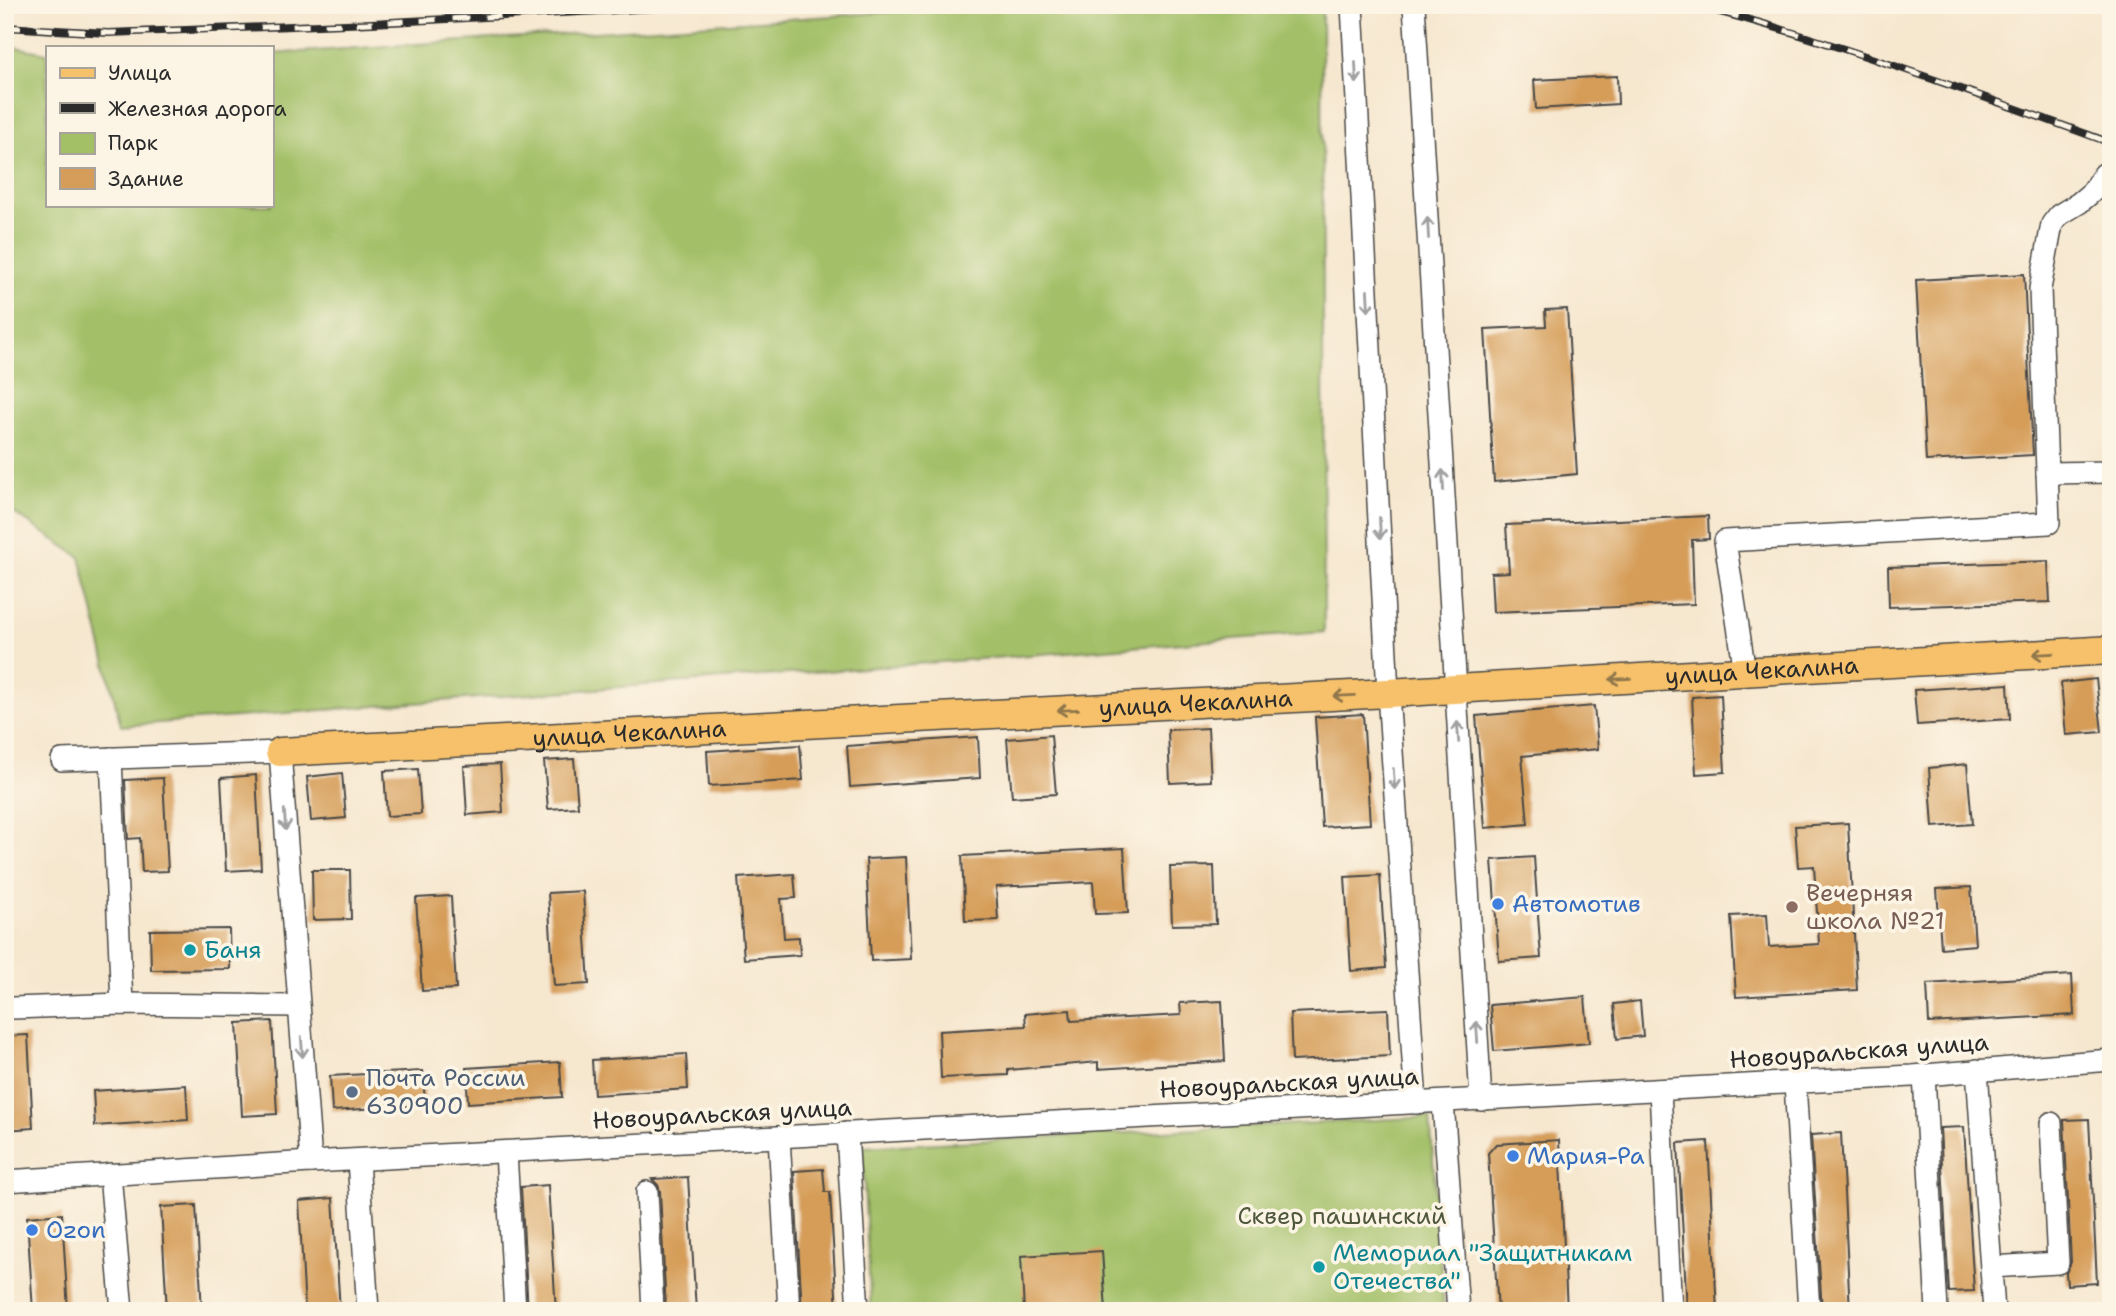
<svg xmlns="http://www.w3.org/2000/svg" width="2116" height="1316" font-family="'Shantell Sans',sans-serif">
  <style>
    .green { fill: #a3c067; stroke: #677649; stroke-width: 2 }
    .building { fill: #d59d59 }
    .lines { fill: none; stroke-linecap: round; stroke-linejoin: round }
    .minor-casing { stroke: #494744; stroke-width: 24 }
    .major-casing { stroke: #494744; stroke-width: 31 }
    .minor { stroke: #fff; stroke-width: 21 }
    .major { stroke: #f6c16b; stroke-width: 28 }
    .rail-casing { stroke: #2b2b2b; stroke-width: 8 }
    .rail { stroke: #fcf5e5; stroke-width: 5; stroke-dasharray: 16; stroke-linecap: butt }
    .oneway { stroke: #a0a0a0 }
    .oneway2 { stroke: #90764b }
    .shop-dot { fill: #3f7fe0; stroke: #fcf5e5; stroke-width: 2.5 }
    .education-dot { fill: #8d6e63; stroke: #fcf5e5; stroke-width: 2.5 }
    .culture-dot { fill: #0f9aa8; stroke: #fcf5e5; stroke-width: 2.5 }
    .service-dot { fill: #5c6f8a; stroke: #fcf5e5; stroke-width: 2.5 }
    .labels { text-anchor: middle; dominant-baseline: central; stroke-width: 7; stroke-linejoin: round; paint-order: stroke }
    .street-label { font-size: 24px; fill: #2b2b2b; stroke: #fcf5e5 }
    .education-label { font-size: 24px; fill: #785e54; stroke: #fcf5e5; text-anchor: start }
    .shop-label { font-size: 24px; fill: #366cbe; stroke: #fcf5e5; text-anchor: start }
    .culture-label { font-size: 24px; fill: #0d838f; stroke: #fcf5e5; text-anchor: start }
    .service-label { font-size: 24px; fill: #4e5e75; stroke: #fcf5e5; text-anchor: start }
    .park-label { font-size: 24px; fill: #4f583d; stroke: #fcf5e5 }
  </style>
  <rect width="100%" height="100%" fill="#fcf5e5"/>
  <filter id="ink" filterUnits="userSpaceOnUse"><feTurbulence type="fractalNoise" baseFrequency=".0143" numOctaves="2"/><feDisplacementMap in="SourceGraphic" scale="14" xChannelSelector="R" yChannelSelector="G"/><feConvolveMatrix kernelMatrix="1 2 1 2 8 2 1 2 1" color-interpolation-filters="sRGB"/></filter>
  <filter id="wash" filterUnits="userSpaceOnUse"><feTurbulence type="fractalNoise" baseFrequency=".00686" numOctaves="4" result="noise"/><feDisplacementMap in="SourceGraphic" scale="28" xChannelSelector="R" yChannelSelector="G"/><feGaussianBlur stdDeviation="1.57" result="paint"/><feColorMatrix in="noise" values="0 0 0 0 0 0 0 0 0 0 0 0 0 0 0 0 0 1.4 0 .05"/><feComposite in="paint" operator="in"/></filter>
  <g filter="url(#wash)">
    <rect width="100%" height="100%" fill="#f6e7cf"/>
    <g class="green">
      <path d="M994,5H1322L1324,632L121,726L80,557L5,507V45L47,53V205H271V54Z"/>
      <path d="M1430,1117L1444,1311H871L862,1147Z"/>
    </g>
    <g id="blocks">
      <g class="building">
        <path d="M1617,76L1618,104L1536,109L1534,80Z"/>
        <path d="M2024,274L2033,455L1926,461L1916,280Z"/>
        <path d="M1567,309L1577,474L1494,482L1485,329L1546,326L1545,310Z"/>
        <path d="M1708,516L1709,539L1692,540L1694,604L1493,612L1491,573L1509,572L1506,525Z"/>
        <path d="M2048,561L2050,602L1889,607L1888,567Z"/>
        <path d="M2096,679L2102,732L2066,735L2061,683Z"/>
        <path d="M2008,684L2010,719L1917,725L1914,690Z"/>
        <path d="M1721,695L1725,772L1696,774L1692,697Z"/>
        <path d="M1594,706L1598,749L1522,756L1528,824L1485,828L1476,716Z"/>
        <path d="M1363,714L1370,824L1322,827L1315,717Z"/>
        <path d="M1208,728L1211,781L1170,783L1168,730Z"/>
        <path d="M1051,735L1056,794L1012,797L1007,739Z"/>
        <path d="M978,737L980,778L850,787L847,746Z"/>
        <path d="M800,745L803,780L709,786L707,751Z"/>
        <path d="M574,759L578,807L548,809L544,761Z"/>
        <path d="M500,764L503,812L467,815L464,766Z"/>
        <path d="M1967,764L1972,824L1933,827L1929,768Z"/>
        <path d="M418,769L421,814L387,816L384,771Z"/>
        <path d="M342,773L346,818L311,821L307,777Z"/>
        <path d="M256,775L261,869L226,871L221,778Z"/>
        <path d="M163,778L168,871L142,872L140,838L128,839L125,780Z"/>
        <path d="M1848,823L1857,990L1736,997L1731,916L1767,914L1769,947L1819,944L1814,866L1798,867L1795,826Z"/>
        <path d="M1124,848L1128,913L1095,914L1093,882L996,887L998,920L965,921L962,856Z"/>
        <path d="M906,857L911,959L871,961L866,859Z"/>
        <path d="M1534,857L1541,958L1499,961L1492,860Z"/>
        <path d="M1214,866L1216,924L1172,925L1170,867Z"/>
        <path d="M312,870H350L351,919L313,920Z"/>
        <path d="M794,874L796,898L781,899L784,938L799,937L800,955L744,959L738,878Z"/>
        <path d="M1380,875L1386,968L1351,971L1345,877Z"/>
        <path d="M1971,887L1975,945L1941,948L1937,889Z"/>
        <path d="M583,891L589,984L554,986L548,893Z"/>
        <path d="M451,896L456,989L422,991L416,898Z"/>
        <path d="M229,929L230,969L151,970L150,930Z"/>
        <path d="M2072,975L2074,1015L1929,1023L1927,984Z"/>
        <path d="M1585,997L1589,1043L1494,1051L1490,1005Z"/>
        <path d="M1222,1001L1225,1061L1098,1069V1062L1008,1070V1075L941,1078L939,1031L1026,1026L1025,1014L1070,1010L1071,1021L1181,1015L1180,1003Z"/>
        <path d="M1640,1001L1643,1036L1617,1039L1614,1004Z"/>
        <path d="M1388,1009L1390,1056L1292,1061L1290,1013Z"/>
        <path d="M272,1021L277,1114L242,1116L237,1023Z"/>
        <path d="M28,1035L33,1128L5,1130V1036Z"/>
        <path d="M686,1054L688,1089L594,1095L592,1060Z"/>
        <path d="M560,1062L562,1097L468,1103L466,1068Z"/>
        <path d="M423,1071L425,1105L332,1111L330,1076Z"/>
        <path d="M186,1085L188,1120L95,1126L93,1091Z"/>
        <path d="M2089,1119L2097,1283L2067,1285L2066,1273L2071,1262L2064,1120Z"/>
        <path d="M1964,1127L1974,1291L1949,1292L1940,1128Z"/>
        <path d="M1841,1133L1850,1311H1822L1811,1135Z"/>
        <path d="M1559,1140L1567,1311H1498L1488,1153L1496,1144Z"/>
        <path d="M1708,1141L1717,1311H1687L1678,1143Z"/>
        <path d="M823,1169L825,1192H830L837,1311H802L794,1171Z"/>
        <path d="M688,1177L696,1311H666L660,1191L658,1185L652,1179Z"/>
        <path d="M548,1185L556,1311H528L521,1187Z"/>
        <path d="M333,1198L340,1311H305L299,1201Z"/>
        <path d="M196,1205L202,1311H167L161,1207Z"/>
        <path d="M62,1214L68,1311H33L27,1217Z"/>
        <path d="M1102,1251L1106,1311H1024L1021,1256Z"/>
      </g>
    </g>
  </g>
  <g filter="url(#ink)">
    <use href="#blocks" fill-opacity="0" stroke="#494744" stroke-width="2"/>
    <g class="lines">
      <defs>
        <g id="minor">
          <path d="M1352,5L1388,693L1416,1103"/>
          <path d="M1414,5L1481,1100"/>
          <path d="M2047,473L2111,472"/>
          <path d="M1745,672L1725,541L2049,523L2040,289L2052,224L2059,215L2079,203L2092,192L2104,174"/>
          <path d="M111,758L122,1004"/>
          <path d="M62,760L280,752L311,1162"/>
          <path d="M13,1008L122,1004L299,1006"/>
          <path d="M1977,1070L1994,1311"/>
          <path d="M1924,1075L1937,1311"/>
          <path d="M1795,1083L1809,1311"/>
          <path d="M1660,1090L1671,1311"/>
          <path d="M1443,1102L1458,1311"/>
          <path d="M847,1133L858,1311"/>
          <path d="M779,1137L789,1311"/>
          <path d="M506,1152L515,1311"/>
          <path d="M358,1160L368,1311"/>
          <path d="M110,1174L122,1311"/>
          <path d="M5,1181L311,1162L1912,1076L2111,1060"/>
          <path d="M647,1192L653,1311"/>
          <path d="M1991,1267L2058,1263L2051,1123"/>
        </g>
        <g id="major">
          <path id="s1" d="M280,752L1388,693L2111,650"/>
        </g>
      </defs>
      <use href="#minor" class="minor-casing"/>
      <use href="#major" class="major-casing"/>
      <use href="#minor" class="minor"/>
      <use href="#major" class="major"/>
      <defs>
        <g id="rail">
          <path d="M1692,5C1756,20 1818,40 1880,61C1957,87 2034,115 2111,143"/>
          <path d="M5,27L108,33L372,23L712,5"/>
        </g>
      </defs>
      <use href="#rail" class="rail-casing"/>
      <use href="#rail" class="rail"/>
    </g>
    <defs><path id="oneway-shaft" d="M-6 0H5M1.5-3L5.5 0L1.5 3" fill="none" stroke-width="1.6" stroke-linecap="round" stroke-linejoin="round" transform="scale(1.75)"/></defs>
    <g class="oneway">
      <use href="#oneway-shaft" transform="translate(1356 73) rotate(87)"/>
      <use href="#oneway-shaft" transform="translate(1428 228) rotate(-93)"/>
      <use href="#oneway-shaft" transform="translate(1368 301) rotate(87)"/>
      <use href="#oneway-shaft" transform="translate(1443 480) rotate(-93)"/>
      <use href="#oneway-shaft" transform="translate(1380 528) rotate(87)"/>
      <use href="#oneway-shaft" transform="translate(1458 732) rotate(-94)"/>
      <use href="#oneway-shaft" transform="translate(1394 779) rotate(86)"/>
      <use href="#oneway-shaft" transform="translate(285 820) rotate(86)"/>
      <use href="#oneway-shaft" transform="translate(1477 1032) rotate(-94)"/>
      <use href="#oneway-shaft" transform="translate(302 1047) rotate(86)"/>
    </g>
    <g class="oneway2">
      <use href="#oneway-shaft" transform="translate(2043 654) rotate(177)"/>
      <use href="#oneway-shaft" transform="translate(1620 679) rotate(177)"/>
      <use href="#oneway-shaft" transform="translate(1344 696) rotate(177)"/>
      <use href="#oneway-shaft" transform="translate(1068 710) rotate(177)"/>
    </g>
  </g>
  <g class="shop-dot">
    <circle cx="1498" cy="904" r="7"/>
    <circle cx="1513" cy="1156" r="7"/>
    <circle cx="32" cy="1230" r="7"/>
  </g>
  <circle class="education-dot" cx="1792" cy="907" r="7"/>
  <g class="culture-dot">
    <circle cx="190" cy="950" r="7"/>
    <circle cx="1319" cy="1267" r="7"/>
  </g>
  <circle class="service-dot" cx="352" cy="1092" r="7"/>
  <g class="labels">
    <g class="street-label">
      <text stroke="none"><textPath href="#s1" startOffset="1484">улица Чекалина</textPath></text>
      <text stroke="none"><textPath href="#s1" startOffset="917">улица Чекалина</textPath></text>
      <text stroke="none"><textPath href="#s1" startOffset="350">улица Чекалина</textPath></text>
      <text transform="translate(1859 1051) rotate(-4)">Новоуральская улица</text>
      <text transform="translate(1289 1083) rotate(-3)">Новоуральская улица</text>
      <text transform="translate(722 1114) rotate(-3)">Новоуральская улица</text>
    </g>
    <g class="education-label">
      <text x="1806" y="893">Вечерняя<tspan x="1806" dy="28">школа №21</tspan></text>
    </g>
    <g class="shop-label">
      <text x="1512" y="904">Автомотив</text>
      <text x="1527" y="1156">Мария-Ра</text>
      <text x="46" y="1230">Ozon</text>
    </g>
    <g class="culture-label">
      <text x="204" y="950">Баня</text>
      <text x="1333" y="1253">Мемориал "Защитникам<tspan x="1333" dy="28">Отечества"</tspan></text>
    </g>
    <g class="service-label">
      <text x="366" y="1078">Почта России<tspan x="366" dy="28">630900</tspan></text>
    </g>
    <g class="park-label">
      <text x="1342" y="1216">Сквер пашинский</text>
    </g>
  </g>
  <rect width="2116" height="1316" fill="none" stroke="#fcf5e5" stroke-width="28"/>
  <rect x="46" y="46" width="228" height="161" fill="#fcf5e5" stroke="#a8a49b" stroke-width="2"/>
  <rect x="60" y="68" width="35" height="10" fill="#f6c16b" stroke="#a8a49b" stroke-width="2"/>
  <text x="108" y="80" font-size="21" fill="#2b2b2b">Улица</text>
  <rect x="60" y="103" width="35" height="10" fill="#2b2b2b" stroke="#a8a49b" stroke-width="2"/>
  <text x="108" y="116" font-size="21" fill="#2b2b2b">Железная дорога</text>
  <rect x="60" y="133" width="35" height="21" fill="#a3c067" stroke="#a8a49b" stroke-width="2"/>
  <text x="108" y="150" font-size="21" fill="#2b2b2b">Парк</text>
  <rect x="60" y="168" width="35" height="21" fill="#d59d59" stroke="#a8a49b" stroke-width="2"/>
  <text x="108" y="186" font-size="21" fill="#2b2b2b">Здание</text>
</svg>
